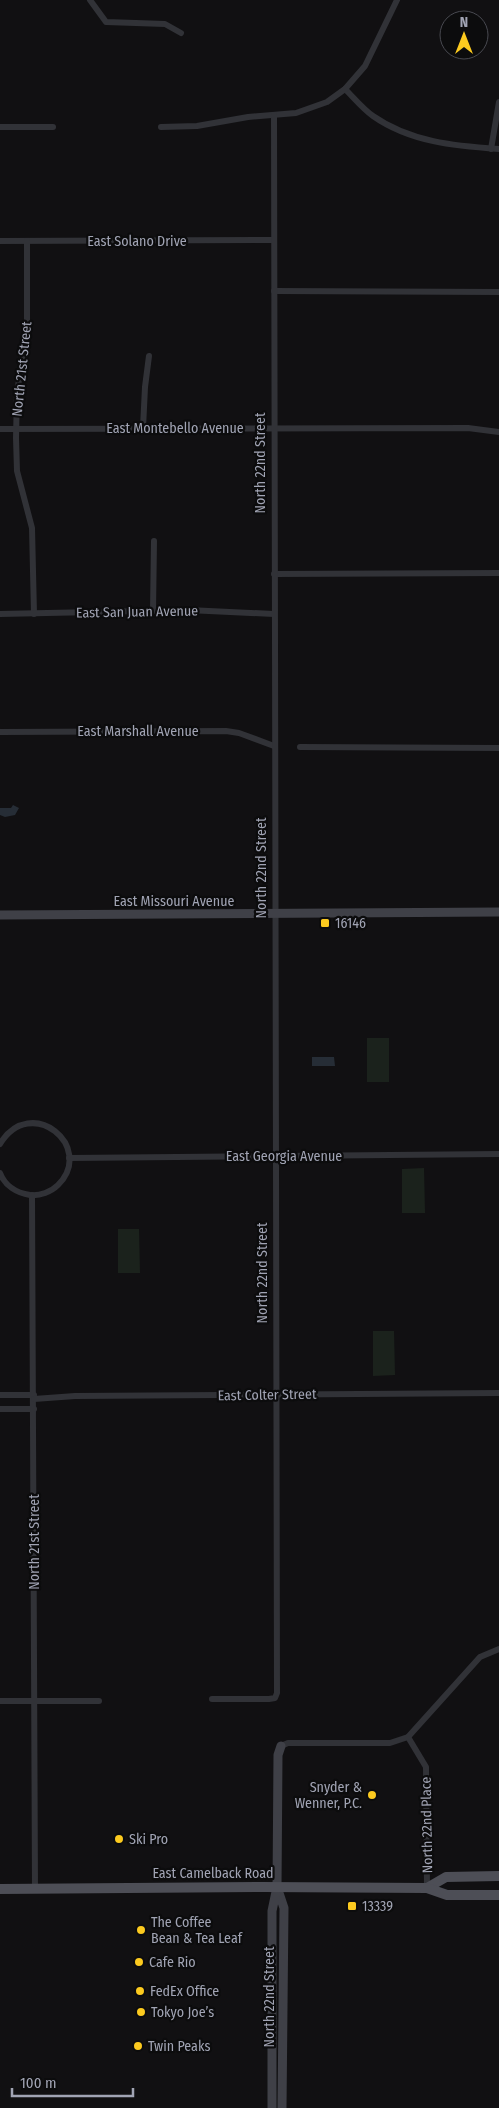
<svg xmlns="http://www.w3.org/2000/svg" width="499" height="2108" font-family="'Fira Sans Condensed',sans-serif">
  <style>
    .green { fill: #1b221c }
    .water { fill: #262d36 }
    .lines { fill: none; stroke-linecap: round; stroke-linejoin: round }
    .street { stroke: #313237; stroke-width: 6 }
    .secondary { stroke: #3f4047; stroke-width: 9 }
    .primary { stroke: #4d4e56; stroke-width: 10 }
    .poi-dot { fill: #fcca1f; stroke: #0c0c0d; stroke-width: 2 }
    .labels { text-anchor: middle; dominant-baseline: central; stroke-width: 4.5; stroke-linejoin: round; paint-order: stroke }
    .street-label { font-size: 14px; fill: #a1a4b4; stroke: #0c0c0d }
    .poi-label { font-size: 14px; fill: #a1a4b4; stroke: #0c0c0d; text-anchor: start }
  </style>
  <rect width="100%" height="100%" fill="#111012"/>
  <g class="green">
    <rect x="367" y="1038" width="22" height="44"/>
    <path d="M424,1168L425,1213H402V1169Z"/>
    <path d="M118,1229H139L140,1273H118Z"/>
    <path d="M373,1331H394L395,1375L373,1376Z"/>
  </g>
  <g class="water">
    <path d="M13,805L19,808L15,815L5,817L0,815V808H11Z"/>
    <path d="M312,1057H334L335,1066H312Z"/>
  </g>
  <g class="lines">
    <g class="street">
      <path d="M90,0L106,22L165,24L181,33"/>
      <path d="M345,89C354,98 363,109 373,116C410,142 455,146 499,149"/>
      <path d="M0,127H53"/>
      <path d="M161,127L197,126L248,117L296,113L327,102L345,89L365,66L397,0"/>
      <path d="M491,149L499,102"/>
      <path d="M0,241L274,240"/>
      <path d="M27,241V327L17,393L16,438L17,471L32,528L34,614"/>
      <path d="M274,291L499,292"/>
      <path d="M143,428L145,387L149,356"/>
      <path d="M0,429L468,428L499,432"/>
      <path d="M274,574L499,573"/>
      <path d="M153,611L154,541"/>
      <path d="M0,614L188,610L274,614"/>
      <path d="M0,732L226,731L239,733L274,746"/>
      <path d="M300,747L499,748"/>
      <path d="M0,1144C31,1093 96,1147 58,1185C51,1192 40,1196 30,1195C17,1193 5,1186 0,1173"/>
      <path d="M69,1158L499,1154"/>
      <path d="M32,1195L35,1889"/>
      <path d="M0,1395H34"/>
      <path d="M34,1399L75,1396L499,1393"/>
      <path d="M0,1409H34"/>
      <path d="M212,1699H269L275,1698L277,1693L274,115"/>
      <path d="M0,1701H99"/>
      <path d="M408,1737L426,1767L427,1888"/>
      <path d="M281,1746L288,1743H390L408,1737L480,1657L499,1649"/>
    </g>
    <g class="secondary">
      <path d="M0,915L499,912"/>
      <path d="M277,1887L284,1908L282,2108"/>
      <path d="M272,2108V1911L277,1887L278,1755L281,1746"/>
    </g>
    <g class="primary">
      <path d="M427,1888L446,1877L499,1876"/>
      <path d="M0,1889L264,1887L427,1888L447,1895H499"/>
    </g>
  </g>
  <g class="poi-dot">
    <rect x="320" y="918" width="10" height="10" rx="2.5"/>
    <circle cx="372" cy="1795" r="5"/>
    <circle cx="119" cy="1839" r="5"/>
    <rect x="347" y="1901" width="10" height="10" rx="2.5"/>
    <circle cx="141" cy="1930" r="5"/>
    <circle cx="139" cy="1962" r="5"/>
    <circle cx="140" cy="1991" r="5"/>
    <circle cx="141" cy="2012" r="5"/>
    <circle cx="138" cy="2046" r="5"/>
  </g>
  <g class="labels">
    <g class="street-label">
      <text x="137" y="241">East Solano Drive</text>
      <text transform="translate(22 369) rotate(-84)">North 21st Street</text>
      <text x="175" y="428">East Montebello Avenue</text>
      <text transform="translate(260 463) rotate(-90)">North 22nd Street</text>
      <text transform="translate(137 612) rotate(-1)">East San Juan Avenue</text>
      <text x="138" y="731">East Marshall Avenue</text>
      <text transform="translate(261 868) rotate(-90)">North 22nd Street</text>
      <text x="174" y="901">East Missouri Avenue</text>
      <text x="284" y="1156">East Georgia Avenue</text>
      <text transform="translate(262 1273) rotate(-90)">North 22nd Street</text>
      <text transform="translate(267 1395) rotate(-1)">East Colter Street</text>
      <text transform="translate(34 1542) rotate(-90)">North 21st Street</text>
      <text transform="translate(427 1825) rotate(-91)">North 22nd Place</text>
      <text x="213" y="1873">East Camelback Road</text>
      <text transform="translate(269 1997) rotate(-90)">North 22nd Street</text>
    </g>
    <g class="poi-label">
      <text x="335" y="923">16146</text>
      <text x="362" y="1787" text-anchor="end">Snyder &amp;<tspan x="362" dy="16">Wenner, P.C.</tspan></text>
      <text x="129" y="1839">Ski Pro</text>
      <text x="362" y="1906">13339</text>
      <text x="151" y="1922">The Coffee<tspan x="151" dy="16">Bean &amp; Tea Leaf</tspan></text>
      <text x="149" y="1962">Cafe Rio</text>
      <text x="150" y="1991">FedEx Office</text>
      <text x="151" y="2012">Tokyo Joe’s</text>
      <text x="148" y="2046">Twin Peaks</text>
    </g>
  </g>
  <g transform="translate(464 35)"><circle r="24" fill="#0c0c0d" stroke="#484950"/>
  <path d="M0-4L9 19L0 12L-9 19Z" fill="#fcca1f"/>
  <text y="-8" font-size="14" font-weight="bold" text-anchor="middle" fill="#a1a4b4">N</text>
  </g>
  <path d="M12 2088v8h121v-8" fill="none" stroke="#a1a4b4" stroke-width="2.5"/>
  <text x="20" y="2088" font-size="15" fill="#a1a4b4" stroke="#0c0c0d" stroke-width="4" paint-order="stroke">100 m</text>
</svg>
